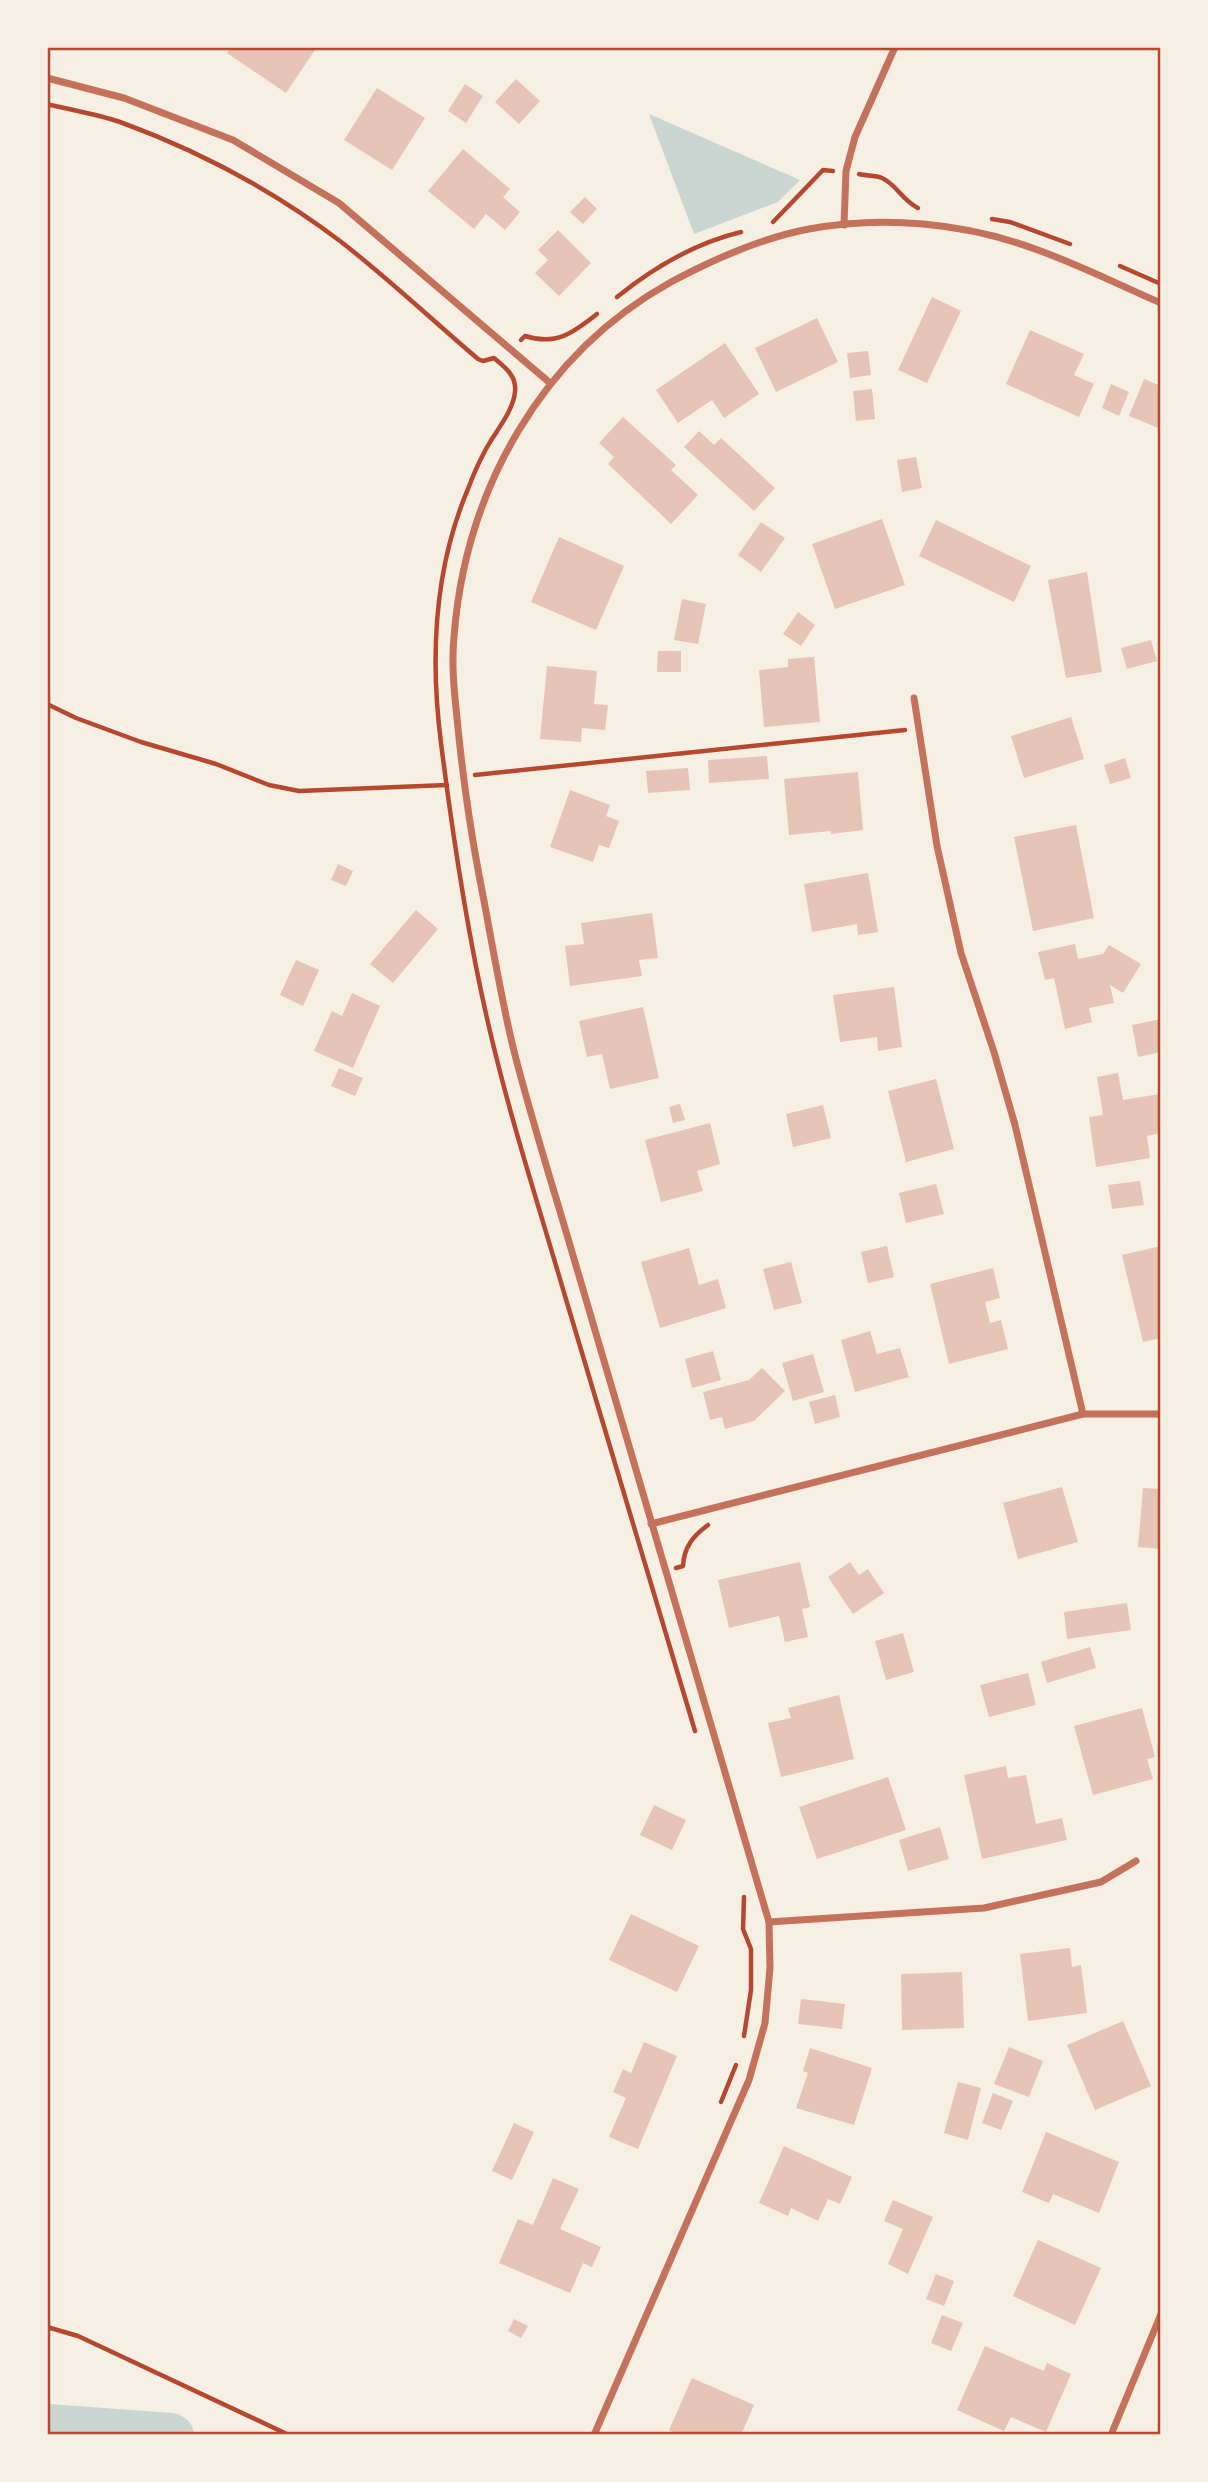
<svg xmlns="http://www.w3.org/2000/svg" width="1208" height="2482" font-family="'Sofia Sans Condensed',sans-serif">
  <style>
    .water { fill: #c9d6d2 }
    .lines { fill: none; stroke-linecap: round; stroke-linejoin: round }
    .river { stroke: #c9d6d2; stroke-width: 40 }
    .building { fill: #e6c5b7 }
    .path { stroke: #b5482f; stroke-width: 4.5 }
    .minor { stroke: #c5725c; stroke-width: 7 }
    .neatline { fill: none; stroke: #b5482f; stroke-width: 2.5 }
  </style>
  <rect width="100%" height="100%" fill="#f6efe4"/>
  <path class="water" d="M649,114L800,180L778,202L694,234Z"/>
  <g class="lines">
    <path class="river" d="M47,2424L171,2433L174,2435"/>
  </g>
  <g class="building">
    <path d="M231,47H317L286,93L227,53Z"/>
    <path d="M516,79L540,101L519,124L495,102Z"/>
    <path d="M465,84L483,96L466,123L448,111Z"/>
    <path d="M377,88L425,118L392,170L344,140Z"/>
    <path d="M463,149L510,189L503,197L520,212L505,230L486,214L474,229L428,191Z"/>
    <path d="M585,197L597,209L583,224L570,212Z"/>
    <path d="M558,230L591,263L559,296L535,273L548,260L538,250Z"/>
    <path d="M932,297L961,311L927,383L898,370Z"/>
    <path d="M817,318L838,362L776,392L755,348Z"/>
    <path d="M1030,330L1084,354L1074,375L1094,384L1079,417L1006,384Z"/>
    <path d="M725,343L759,394L724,418L712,400L678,423L656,390Z"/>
    <path d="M868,351L871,375L850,378L847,353Z"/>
    <path d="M1144,379L1161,386V429L1129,416Z"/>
    <path d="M1111,384L1129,392L1119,416L1102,408Z"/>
    <path d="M872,389L875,419L856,421L853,391Z"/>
    <path d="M623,417L676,465L671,470L698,495L671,524L608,464L614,457L599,443Z"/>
    <path d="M699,431L714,445L721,438L775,488L754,511L684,447Z"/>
    <path d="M916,457L922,488L902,492L897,460Z"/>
    <path d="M882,519L905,585L835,609L812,544Z"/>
    <path d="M936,520L1031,566L1014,602L919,556Z"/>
    <path d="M761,522L785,538L761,572L738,555Z"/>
    <path d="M559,537L624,566L596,630L531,602Z"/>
    <path d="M1087,572L1102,672L1066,678L1048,580Z"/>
    <path d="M682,599L706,604L698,644L674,640Z"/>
    <path d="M798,612L815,625L801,646L783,634Z"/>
    <path d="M1151,640L1157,661L1127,669L1121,648Z"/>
    <path d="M658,651H681V672H657Z"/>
    <path d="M814,657L820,722L764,727L759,670L788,667V659Z"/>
    <path d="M547,666L597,671L594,704L608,705L605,730L582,728L581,742L540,739Z"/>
    <path d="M1071,717L1084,759L1024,778L1011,736Z"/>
    <path d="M767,756L769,779L709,783L708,760Z"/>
    <path d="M1125,758L1131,778L1110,784L1104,765Z"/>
    <path d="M688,768L690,790L648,793L646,771Z"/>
    <path d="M858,772L863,830L831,834V831L789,835L784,779Z"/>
    <path d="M570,790L610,805L606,816L619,821L609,848L599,845L593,862L550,847Z"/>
    <path d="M1076,825L1094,918L1033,931L1014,837Z"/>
    <path d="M338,864L353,871L346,886L331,880Z"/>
    <path d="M868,873L878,932L858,935L857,924L812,932L804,884Z"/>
    <path d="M416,910L438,929L393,983L370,964Z"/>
    <path d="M652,913L658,958L639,960L642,976L570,986L565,946L584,944L581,923Z"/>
    <path d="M1075,944L1078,959L1103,954L1109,945L1141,964L1123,993L1110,985L1114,1003L1089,1008L1092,1022L1065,1029L1054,978L1045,980L1038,952Z"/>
    <path d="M296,960L319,970L303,1006L280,995Z"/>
    <path d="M894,987L902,1047L878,1051L877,1037L840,1042L833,995Z"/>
    <path d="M352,993L380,1006L353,1068L314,1051L332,1011L342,1016Z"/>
    <path d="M643,1007L659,1078L610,1089L602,1054L587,1057L579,1021Z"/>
    <path d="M1161,1019V1052L1138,1057L1132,1025Z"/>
    <path d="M339,1068L363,1078L355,1096L331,1086Z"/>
    <path d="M1118,1073L1123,1100L1160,1094L1161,1133L1147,1136L1150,1158L1096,1167L1089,1117L1103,1115L1097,1077Z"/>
    <path d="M936,1079L954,1149L906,1162L888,1091Z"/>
    <path d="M680,1104L685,1120L673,1123L669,1107Z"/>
    <path d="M823,1105L831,1138L793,1147L786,1114Z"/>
    <path d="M710,1123L720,1164L697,1171L703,1191L661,1202L645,1140Z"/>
    <path d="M1140,1181L1144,1205L1112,1209L1108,1185Z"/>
    <path d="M936,1184L944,1214L906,1223L899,1193Z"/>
    <path d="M887,1246L894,1277L868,1283L861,1252Z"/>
    <path d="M1161,1246V1338L1143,1342L1122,1255Z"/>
    <path d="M689,1248L699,1285L718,1279L726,1308L660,1328L641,1262Z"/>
    <path d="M791,1262L802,1303L774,1310L763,1269Z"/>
    <path d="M993,1268L1000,1298L985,1302L990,1323L1001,1320L1008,1349L949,1364L930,1284Z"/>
    <path d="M870,1331L877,1354L900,1348L909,1377L855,1392L841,1340Z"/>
    <path d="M713,1351L721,1380L692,1388L685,1359Z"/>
    <path d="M813,1354L824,1392L793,1401L782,1363Z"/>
    <path d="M762,1368L785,1391L754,1421L725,1429L722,1417L710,1420L703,1392L749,1380Z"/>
    <path d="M835,1395L840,1417L815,1424L809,1402Z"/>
    <path d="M1062,1487L1078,1542L1018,1559L1003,1503Z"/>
    <path d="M1143,1488L1161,1489V1549L1138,1547Z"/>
    <path d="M800,1562L810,1607L802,1609L808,1637L785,1642L779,1616L729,1628L718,1580Z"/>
    <path d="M850,1562L859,1575L868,1569L884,1593L853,1614L828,1577Z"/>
    <path d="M1127,1603L1131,1630L1067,1639L1064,1612Z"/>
    <path d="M903,1633L914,1672L886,1680L875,1641Z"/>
    <path d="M1090,1647L1096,1668L1047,1683L1041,1662Z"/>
    <path d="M1028,1673L1036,1705L989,1717L980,1685Z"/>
    <path d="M839,1695L854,1759L781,1777L768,1723L791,1718L788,1708Z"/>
    <path d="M1142,1708L1155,1757L1147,1759L1153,1779L1093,1795L1074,1726Z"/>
    <path d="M1006,1766L1008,1778L1026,1775L1036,1824L1062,1818L1067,1840L982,1859L964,1775Z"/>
    <path d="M888,1777L906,1830L817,1859L799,1807Z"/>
    <path d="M654,1805L686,1820L672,1850L640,1835Z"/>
    <path d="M940,1827L949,1859L908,1871L899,1840Z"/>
    <path d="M631,1914L699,1946L677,1992L609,1960Z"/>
    <path d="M1070,1948L1072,1967L1081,1965L1087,2013L1028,2021L1020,1954Z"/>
    <path d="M962,1972L964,2028L902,2030L901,1974Z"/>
    <path d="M801,1999L845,2004L842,2029L798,2024Z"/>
    <path d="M1123,2021L1151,2086L1095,2110L1067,2045Z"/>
    <path d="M644,2042L677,2056L638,2149L609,2137L626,2098L613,2092L623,2069L631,2073Z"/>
    <path d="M1009,2047L1043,2061L1029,2097L994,2084Z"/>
    <path d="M810,2048L872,2068L854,2125L796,2108L808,2073L803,2071Z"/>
    <path d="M958,2082L981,2088L968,2140L944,2133Z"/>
    <path d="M993,2093L1013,2101L1001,2130L982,2123Z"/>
    <path d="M514,2123L534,2132L512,2180L492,2171Z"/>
    <path d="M1046,2132L1119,2162L1099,2213L1053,2194L1049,2203L1022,2192Z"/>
    <path d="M784,2146L852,2177L840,2204L828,2199L818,2221L791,2208L788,2216L759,2203Z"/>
    <path d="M553,2178L579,2189L560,2229L601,2247L592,2267L583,2263L570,2293L499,2263L518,2219L533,2225Z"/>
    <path d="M893,2200L933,2217L908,2274L888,2264L903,2229L884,2221Z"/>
    <path d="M1038,2240L1101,2268L1075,2325L1013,2296Z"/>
    <path d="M936,2274L954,2281L944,2306L926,2299Z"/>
    <path d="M942,2315L963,2323L951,2351L931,2343Z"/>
    <path d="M514,2319L528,2326L521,2338L508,2331Z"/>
    <path d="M985,2346L1044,2371L1047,2363L1071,2374L1046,2432L1011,2417L1004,2431L957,2410Z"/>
    <path d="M692,2378L754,2405L741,2435H679L669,2430Z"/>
  </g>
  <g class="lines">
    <g class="path">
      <path d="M47,104C71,110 97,114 120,122C197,150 274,191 340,241C388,278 432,320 478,359L483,361L494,358C505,367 517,376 515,392C513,412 495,432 486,449C479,462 473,475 468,489C434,569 430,657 441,743C453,838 467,933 489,1027C510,1118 539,1207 565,1296C608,1441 652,1586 695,1731"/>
      <path d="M859,174C866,176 875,175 882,178C896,184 902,200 918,208"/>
      <path d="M992,219L1010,222L1070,244"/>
      <path d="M773,222L823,170L833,171"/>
      <path d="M1120,266L1161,284"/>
      <path d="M617,297C653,268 695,243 741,232"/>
      <path d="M521,340L525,336C556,346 573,333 597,314"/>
      <path d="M47,704L76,718L141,742L216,764L269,785L299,791L447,785"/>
      <path d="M475,775L905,730"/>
      <path d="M676,1568L683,1566C684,1547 693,1536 708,1525"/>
      <path d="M744,2036L751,1990V1949L743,1929L744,1897"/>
      <path d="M721,2102L736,2065"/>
      <path d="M47,2327L78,2336L289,2435"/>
    </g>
    <g class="minor">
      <path d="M47,78L124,98L233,140L339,203L550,383"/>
      <path d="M844,225L846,171L855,137L895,47"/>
      <path d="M914,698L937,846L961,953L994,1052L1015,1125L1083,1414"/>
      <path d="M651,1524L1083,1414H1161"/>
      <path d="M769,1922L984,1908L1101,1882L1136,1861"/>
      <path d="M594,2435L749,2080L765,2023L770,1968L769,1922C703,1699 637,1476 572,1252C553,1187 532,1121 515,1055C500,996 491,935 479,875C470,827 463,778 458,728C455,698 451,668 454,637C465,491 541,354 671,282C714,259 761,238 809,229C883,215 965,223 1035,249C1078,264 1119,285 1161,303"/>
      <path d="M1111,2435L1161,2314"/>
    </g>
  </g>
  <rect width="1208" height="2482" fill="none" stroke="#f6efe4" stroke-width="98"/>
  <rect x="49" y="49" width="1110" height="2384" class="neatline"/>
</svg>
